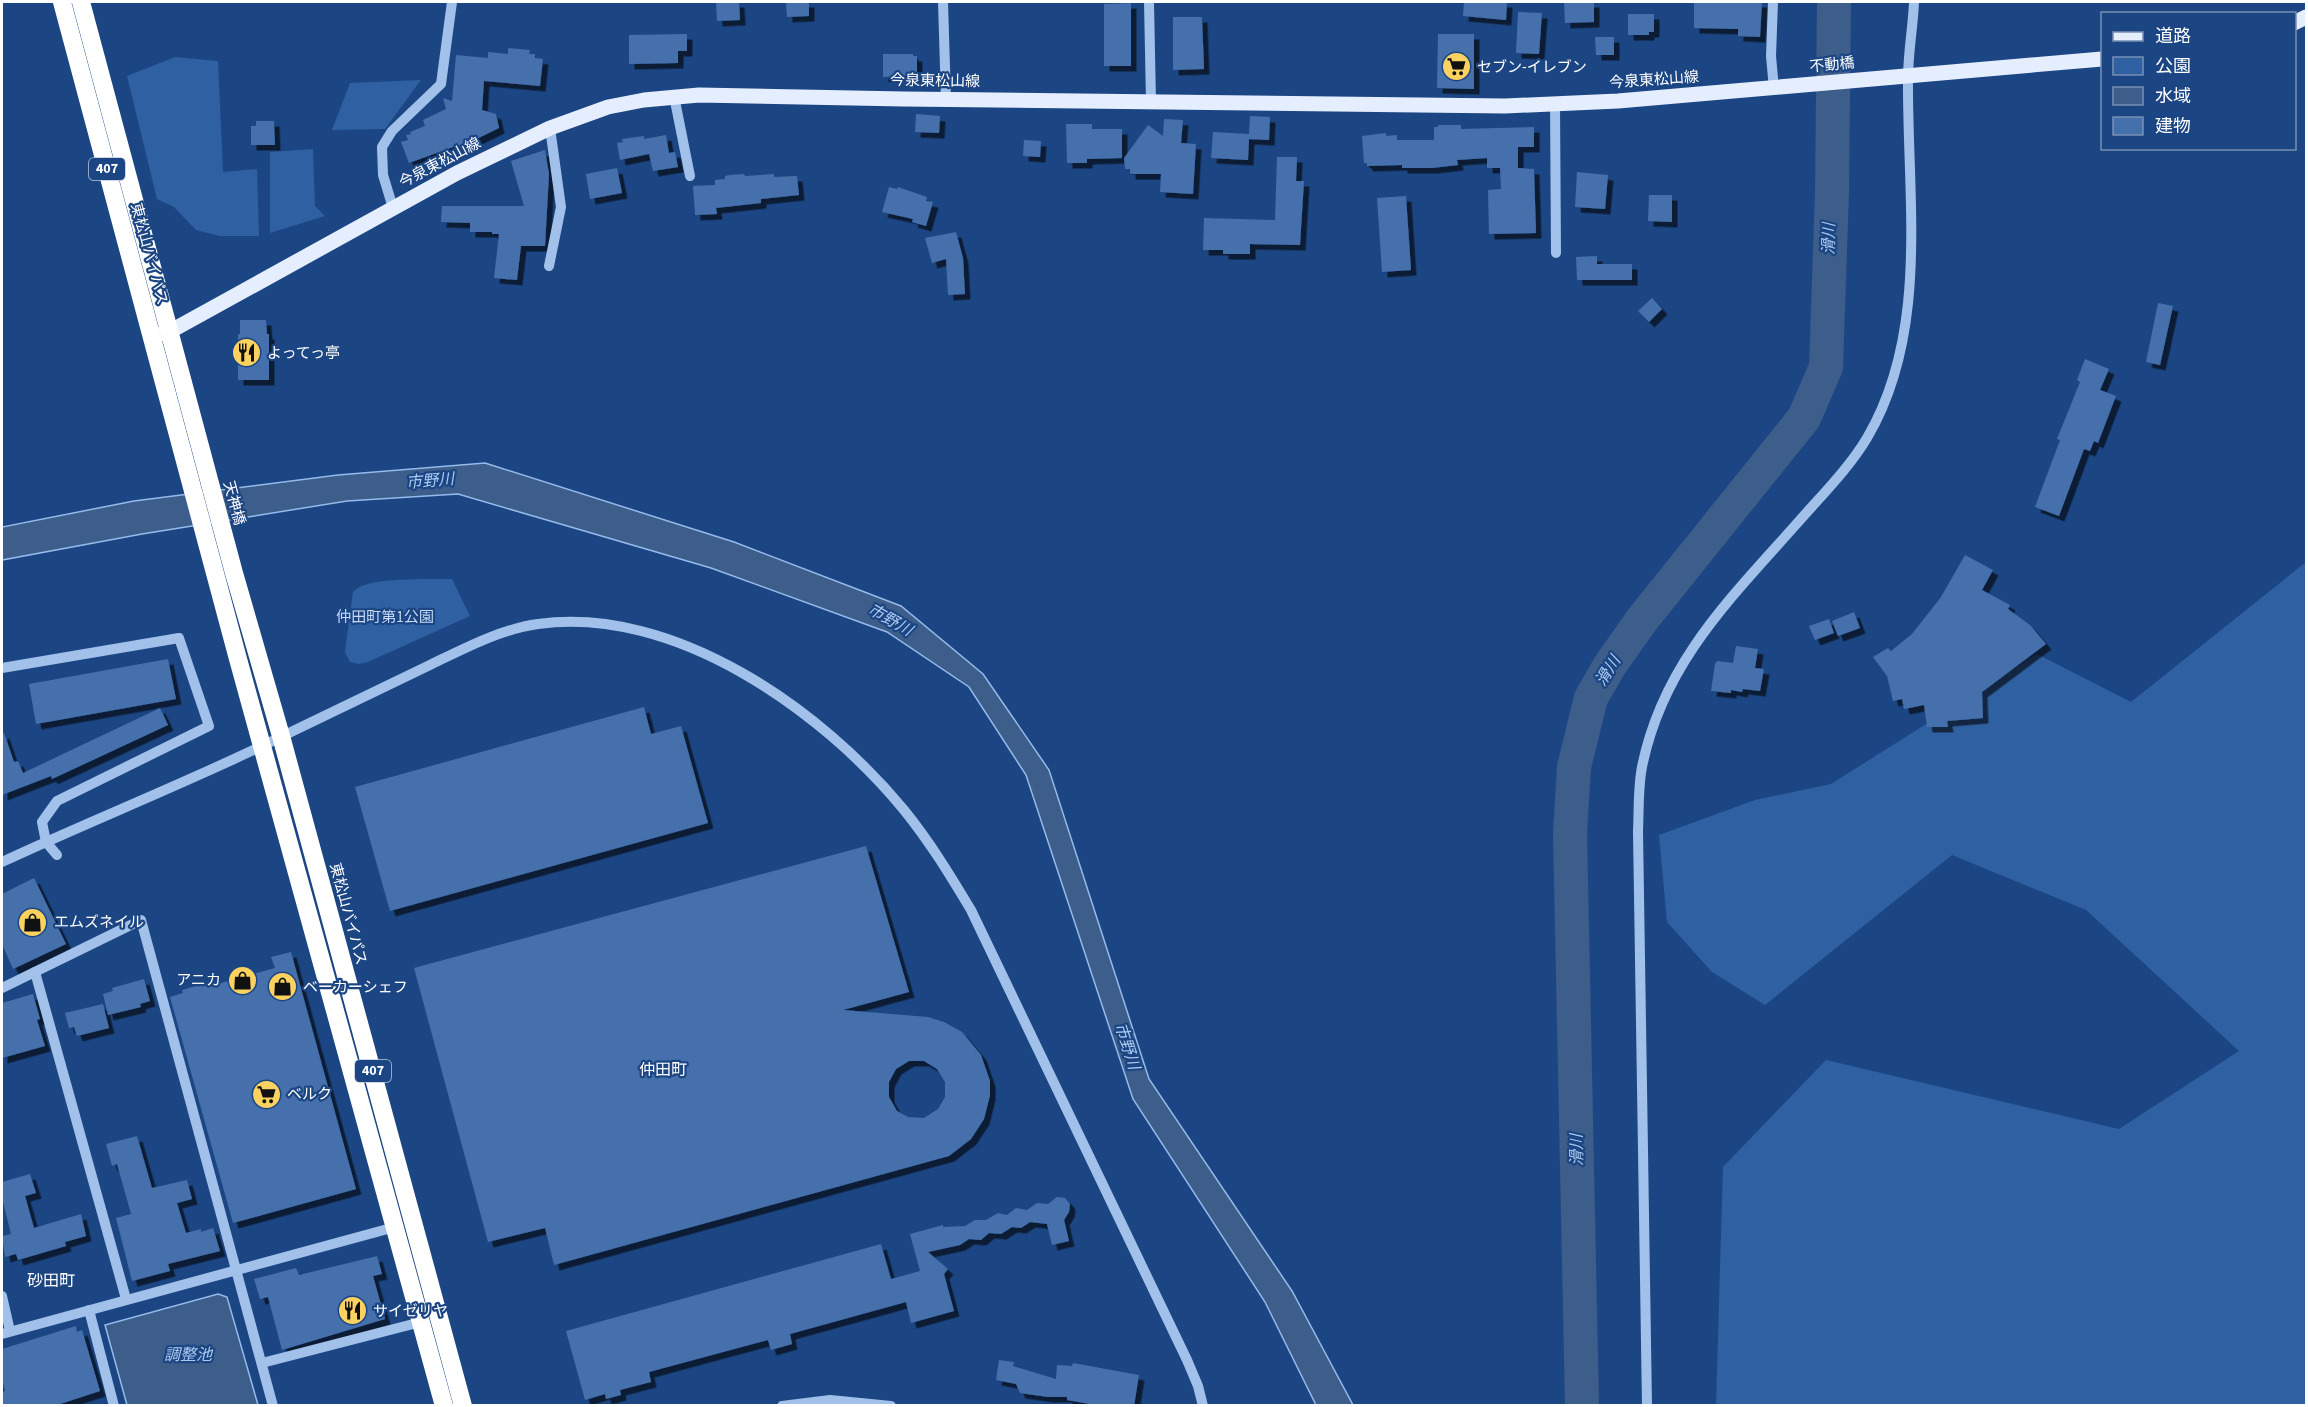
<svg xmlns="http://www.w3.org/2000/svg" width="2308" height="1407" font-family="'Source Sans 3','Noto Sans JP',sans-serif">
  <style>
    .green { fill: #2f60a2 }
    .water { fill: #3d5d8a; stroke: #95bbec; stroke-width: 1.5 }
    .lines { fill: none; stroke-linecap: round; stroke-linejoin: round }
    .river { stroke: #3d5d8a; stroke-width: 34 }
    .building { fill: #4470ac; fill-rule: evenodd; filter: url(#shadow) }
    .minor { stroke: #a1c1ea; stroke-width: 10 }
    .major { stroke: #e5eefe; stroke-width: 15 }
    .highway { stroke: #fff; stroke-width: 18 }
    .labels { text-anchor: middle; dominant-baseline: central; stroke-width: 4.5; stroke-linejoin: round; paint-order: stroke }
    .shield { fill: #1c4683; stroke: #bbc8da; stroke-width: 1.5 }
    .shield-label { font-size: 14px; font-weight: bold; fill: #fff }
    .street-label { font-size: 15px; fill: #fff; stroke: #1c4683 }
    .poi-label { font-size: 15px; fill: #fff; stroke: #1c4683; text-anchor: start }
    .park-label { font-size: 15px; fill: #c6dbf8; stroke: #1c4683 }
    .water-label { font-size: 16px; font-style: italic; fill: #adcbf2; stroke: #1c4683 }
    .neighbourhood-label { font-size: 16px; fill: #fff; stroke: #1c4683 }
  </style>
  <defs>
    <filter id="shadow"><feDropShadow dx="5.5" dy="5.5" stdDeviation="0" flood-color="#0009"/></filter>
  </defs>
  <rect width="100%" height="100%" fill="#1c4683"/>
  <g class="green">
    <path d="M175,57L218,61L223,172L257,169L259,236H220L196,230L174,207L157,199L127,76Z"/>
    <path d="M421,80L385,129L332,130L350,83Z"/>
    <path d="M313,149L315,206L325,216L270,233V152Z"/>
    <path d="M2306,562V1405H1716L1723,1167L1826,1060L2119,1129L2239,1051L2086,910L1952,855L1765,1005L1712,972L1667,922L1659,835L1755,800L1831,784L2037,654L2131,702Z"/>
    <path d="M420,579H452L470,616L368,662L359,664L350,662L345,652L353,592C364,579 402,580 420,579Z"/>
  </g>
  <g class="water">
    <path d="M485,463L734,542L901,606L983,674L1049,770L1149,1079L1292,1291L1353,1405H1316L1265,1302L1133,1099L1026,775L969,687L887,632L711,568L458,494L347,501L142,534L2,560V527L134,501L338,475Z"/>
    <path d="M218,1294L227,1297L258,1405H127L105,1325Z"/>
  </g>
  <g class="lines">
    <path class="river" d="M1582,1406L1570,833L1574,767L1591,698L1610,665L1641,621L1804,418L1826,367L1832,192L1834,2"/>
  </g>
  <g class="building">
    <path d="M716,2H739L740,20L717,21Z"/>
    <path d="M786,2H809V16L787,17Z"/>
    <path d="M1464,2H1507L1506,20L1463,16Z"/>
    <path d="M1564,2H1594V22L1565,23Z"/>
    <path d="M1694,2H1762L1760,37L1738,36V29L1694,28Z"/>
    <path d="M1131,3V66H1104V4Z"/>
    <path d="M1518,12L1542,13L1539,54L1516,53Z"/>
    <path d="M1628,14H1654V32H1649V35H1628Z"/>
    <path d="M1173,17H1202L1204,69L1173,70Z"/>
    <path d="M687,34V51H678V63L629,64V35Z"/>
    <path d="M1438,34H1474V89L1437,88Z"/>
    <path d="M1595,37H1614V55H1596Z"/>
    <path d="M508,48L530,50L529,54H535V58L543,59L540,86L484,81L482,110L496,114L499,128L456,149V146L409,163L401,142L408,140L406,135L411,134L410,132L425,126L423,120L446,109L443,98L452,101L456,55L488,58V52L508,54Z"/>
    <path d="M883,54H913V56H917V76L883,77Z"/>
    <path d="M916,114L940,116L939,133L915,132Z"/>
    <path d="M1250,116L1270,117L1269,140L1249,139L1248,160L1211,158L1213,132L1249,134Z"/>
    <path d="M1164,119L1183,120L1181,143L1196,144L1193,194L1160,192L1161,174H1130V169H1125L1124,158L1148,125L1163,136Z"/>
    <path d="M256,121H274L275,145H251V126H256Z"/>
    <path d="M1066,124H1092V129H1122V158L1087,159V163H1067Z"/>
    <path d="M1438,125H1461V129L1534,127V147H1518V168L1534,169L1536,233L1489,234L1488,190L1501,189L1500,168H1487V158L1457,160L1458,165L1432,168H1402V165L1367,166V163H1364L1362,136L1386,133V136L1397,135V140H1434V127H1438Z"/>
    <path d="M666,135L669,153L675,152L678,167L653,171L649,154L620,160L617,143L623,142L622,139L644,136V139Z"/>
    <path d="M1024,140L1041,141L1040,157L1023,156Z"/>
    <path d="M545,150L549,174L545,246H521L517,280L494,278L499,234H492V232H470V223L441,222L442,206H524L511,161Z"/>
    <path d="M1277,157H1297L1296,181H1304L1300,245L1250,244V254H1223V250H1203L1204,218L1275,220Z"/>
    <path d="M617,168L622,193L590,199L586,174Z"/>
    <path d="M1577,172L1608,175L1605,209L1575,207Z"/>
    <path d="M744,174L745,176L774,174V177L797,176L799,195L761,199V203L716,208L717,214L695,215L693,186L715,185V180L725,179V176L730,175Z"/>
    <path d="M889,187L897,189L898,187L927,197L926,201L933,202L926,226L912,222L913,219L882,212Z"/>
    <path d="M1649,195H1672V222L1648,221Z"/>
    <path d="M1406,196L1411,270L1382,272L1377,198Z"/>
    <path d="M956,232L963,258L965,294L948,295L946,259L932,263L925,238Z"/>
    <path d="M1597,256V264H1632V280H1577L1576,257Z"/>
    <path d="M1652,298L1662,309L1649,322L1638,311Z"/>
    <path d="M2158,303L2173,306L2160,365L2146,362Z"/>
    <path d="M240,320H266L267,334H269V380H238V334H240Z"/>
    <path d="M2085,359L2109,369L2100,390L2116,396L2098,443L2094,441L2090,451L2084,449L2059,516L2035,507L2060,440L2057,439L2080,382L2077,380Z"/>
    <path d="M1965,555L1993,570L1982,590L2010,605L2008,609L2030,625L2046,644L1982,692L1983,718L1947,721L1948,727H1927L1924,705L1904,709L1902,699L1893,701L1887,676L1873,657L1888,648L1891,651L1912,634L1941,597Z"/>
    <path d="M1854,612L1860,628L1838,636L1832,621Z"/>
    <path d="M1829,619L1834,633L1815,640L1809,626Z"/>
    <path d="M1736,646L1758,649L1755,668L1764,669L1760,691L1743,689L1742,692L1731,690V693L1711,691L1715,664L1717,661L1733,663Z"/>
    <path d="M168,659L176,699L36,724L29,684Z"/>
    <path d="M644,707L651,734L681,726L708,823L390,911L355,787Z"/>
    <path d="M160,708L168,725L52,779L51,776L2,795V734L4,733L14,762L18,761L23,773Z"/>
    <path d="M866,846L909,992L843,1010L928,1017L944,1022L962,1032L981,1055L990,1081V1095L984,1119L971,1139L949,1156L554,1265L545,1228L488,1242L414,968ZM909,1061H924L937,1069L945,1082V1097L938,1109L924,1118L908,1117L897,1111L889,1097V1082L896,1069Z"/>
    <path d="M34,878L66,944L13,969L2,944V894Z"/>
    <path d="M291,952L356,1189L233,1223L170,997L183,993L182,990L196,986L213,981L214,985L275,968L271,957Z"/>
    <path d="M144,979L150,1001L140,1004L141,1007L108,1015L103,994L113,991L112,988Z"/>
    <path d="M33,994L40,1019L37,1020L45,1046L2,1058V1003Z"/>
    <path d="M103,1004L109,1028L77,1036L74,1027L69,1028L65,1013Z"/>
    <path d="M137,1136L152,1188L187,1180L192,1199L177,1203L186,1233L201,1229V1232L213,1228L220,1251L168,1264L170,1271L132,1281L116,1218L131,1214L117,1164L112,1166L106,1144Z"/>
    <path d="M30,1174L36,1193L25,1196L34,1228L81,1214L86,1236L65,1242L66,1246L18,1260L16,1254L5,1257L2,1236L11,1234L2,1198V1182Z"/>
    <path d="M1057,1197L1065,1198L1070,1204L1069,1212L1064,1220L1069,1241L1052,1245L1047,1224L1030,1222L1021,1228L1012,1227L1001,1234L989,1233L981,1240L969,1239L960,1245L928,1252L948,1269L944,1274L954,1311L911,1323L906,1302L790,1334L792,1344L771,1350L768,1340L649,1372L651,1382L620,1390L621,1395L606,1399L605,1394L585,1400L566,1331L881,1244L891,1279L920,1271L910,1234L943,1225V1227L965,1226L975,1220H986L998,1213L1007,1215L1016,1208L1027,1210L1037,1203L1048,1204Z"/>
    <path d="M377,1256L382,1274L373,1276L385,1319L282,1350L268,1297L260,1299L254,1279L296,1268L299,1275Z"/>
    <path d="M76,1326L77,1332L82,1330L100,1391L54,1406H2V1392L5,1391L2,1378V1349Z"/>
    <path d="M999,1360L1014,1362L1013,1366L1056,1379L1057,1365L1072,1366L1073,1363L1139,1375L1134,1406H1101L1067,1400V1397H1048L1020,1393L1016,1384L996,1380Z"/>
  </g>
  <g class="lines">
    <g class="minor">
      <path d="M943,2L946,100"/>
      <path d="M1149,2L1151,102"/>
      <path d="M1773,2L1771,56L1774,89"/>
      <path d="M674,96L690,176"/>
      <path d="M1555,104L1556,253"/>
      <path d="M393,208L383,175L382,147L392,131L441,84L452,2"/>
      <path d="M549,266L561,207L550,128"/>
      <path d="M2,668L179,638L209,726L57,801L42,822L46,842L57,855"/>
      <path d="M2,862C88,822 176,787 262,746C319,719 375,691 432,664C465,648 501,629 538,624C674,605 822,710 904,810C930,842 950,875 971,910L1187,1360L1198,1386L1203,1406"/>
      <path d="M35,972L126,1299"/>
      <path d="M2,988L141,920L273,1406"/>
      <path d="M2,1296L10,1331"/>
      <path d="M89,1310L114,1406"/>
      <path d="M2,1334L395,1227"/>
      <path d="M262,1363L421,1322"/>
      <path d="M782,1406L830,1400L891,1406"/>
      <path d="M1647,1406L1638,831C1639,810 1638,787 1642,767C1663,662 1733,596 1800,520C1823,494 1849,468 1867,438C1930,331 1907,198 1908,79C1908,53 1913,27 1914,2"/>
    </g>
    <g class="major">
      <path d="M2294,23L2306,17"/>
      <path d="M160,334L169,332L457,173L550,128L608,107L644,100L699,95L904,99L1505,106L1618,101L2102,59"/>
    </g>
    <g class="highway">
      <path d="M62,2L238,659L444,1406"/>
      <path d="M81,2L234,573L281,736L463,1406"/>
    </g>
  </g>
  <defs>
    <symbol id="supermarket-disc" viewBox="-11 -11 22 22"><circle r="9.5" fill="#fbd25f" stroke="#1c4683"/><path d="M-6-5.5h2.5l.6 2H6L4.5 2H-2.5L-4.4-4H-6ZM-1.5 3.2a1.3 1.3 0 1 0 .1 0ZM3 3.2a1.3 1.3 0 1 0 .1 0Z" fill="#111"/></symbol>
    <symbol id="restaurant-disc" viewBox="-11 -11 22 22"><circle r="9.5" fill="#fbd25f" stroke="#1c4683"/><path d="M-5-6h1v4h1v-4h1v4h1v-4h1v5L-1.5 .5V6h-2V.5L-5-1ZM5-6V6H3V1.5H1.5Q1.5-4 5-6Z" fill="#111"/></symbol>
    <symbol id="shop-disc" viewBox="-11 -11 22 22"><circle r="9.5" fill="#fbd25f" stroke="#1c4683"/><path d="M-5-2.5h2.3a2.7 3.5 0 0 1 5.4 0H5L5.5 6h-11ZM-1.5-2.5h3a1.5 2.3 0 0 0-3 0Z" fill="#111"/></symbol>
  </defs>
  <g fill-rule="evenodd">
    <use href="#supermarket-disc" x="1440" y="50" width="33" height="33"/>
    <use href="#restaurant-disc" x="230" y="336" width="33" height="33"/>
    <use href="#shop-disc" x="16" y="906" width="33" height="33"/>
    <use href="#shop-disc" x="226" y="964" width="33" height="33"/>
    <use href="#shop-disc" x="266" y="970" width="33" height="33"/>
    <use href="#supermarket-disc" x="250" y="1078" width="33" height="33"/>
    <use href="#restaurant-disc" x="336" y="1294" width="33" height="33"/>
  </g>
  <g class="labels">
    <g class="shield">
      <rect x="89" y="158" width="36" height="22" rx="4.5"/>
      <rect x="355" y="1060" width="36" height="22" rx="4.5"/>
    </g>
    <g class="shield-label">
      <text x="107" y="169">407</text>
      <text x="373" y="1071">407</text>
    </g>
    <g class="street-label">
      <text transform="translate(1832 65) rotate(-6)">不動橋</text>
      <text transform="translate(1654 80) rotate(-4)">今泉東松山線</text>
      <text transform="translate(935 81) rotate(1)">今泉東松山線</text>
      <text transform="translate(440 163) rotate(-28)">今泉東松山線</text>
      <text transform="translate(149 254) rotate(75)">東松山バイパス</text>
      <text transform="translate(234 503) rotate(75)">天神橋</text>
      <text transform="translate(348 914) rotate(75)">東松山バイパス</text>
    </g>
    <g class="poi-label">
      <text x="1477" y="67">セブン-イレブン</text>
      <text x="267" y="353">よってっ亭</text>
      <text x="54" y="922">エムズネイル</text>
      <text x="221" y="980" text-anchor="end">アニカ</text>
      <text x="303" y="987">ベーカーシェフ</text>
      <text x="287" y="1094">ベルク</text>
      <text x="373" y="1311">サイゼリヤ</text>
    </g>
    <g class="park-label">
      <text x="385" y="617">仲田町第1公園</text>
    </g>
    <g class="water-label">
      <text transform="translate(1829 239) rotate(-89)">滑川</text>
      <text transform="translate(430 481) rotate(-5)">市野川</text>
      <text transform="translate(890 620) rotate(30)">市野川</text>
      <text transform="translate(1608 671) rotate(-58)">滑川</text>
      <text transform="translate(1127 1046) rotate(72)">市野川</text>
      <text transform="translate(1577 1150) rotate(-91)">滑川</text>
      <text x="188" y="1355">調整池</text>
    </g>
    <g class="neighbourhood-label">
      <text x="663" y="1070">仲田町</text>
      <text x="51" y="1281">砂田町</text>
    </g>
  </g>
  <rect width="2308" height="1407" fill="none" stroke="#ffffff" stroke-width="6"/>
  <rect x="2101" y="12" width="195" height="138" fill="#1c4683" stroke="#7790b5" stroke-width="1.5"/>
  <rect x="2113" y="32" width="30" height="9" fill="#e5eefe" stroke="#7790b5" stroke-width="1.5"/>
  <text x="2155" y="42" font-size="18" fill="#ffffff">道路</text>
  <rect x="2113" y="57" width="30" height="18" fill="#2f60a2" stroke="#7790b5" stroke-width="1.5"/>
  <text x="2155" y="72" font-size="18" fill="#ffffff">公園</text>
  <rect x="2113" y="87" width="30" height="18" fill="#3d5d8a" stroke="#7790b5" stroke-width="1.5"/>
  <text x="2155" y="102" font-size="18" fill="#ffffff">水域</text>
  <rect x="2113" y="117" width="30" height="18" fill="#4470ac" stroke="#7790b5" stroke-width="1.5"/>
  <text x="2155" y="132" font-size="18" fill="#ffffff">建物</text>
</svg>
